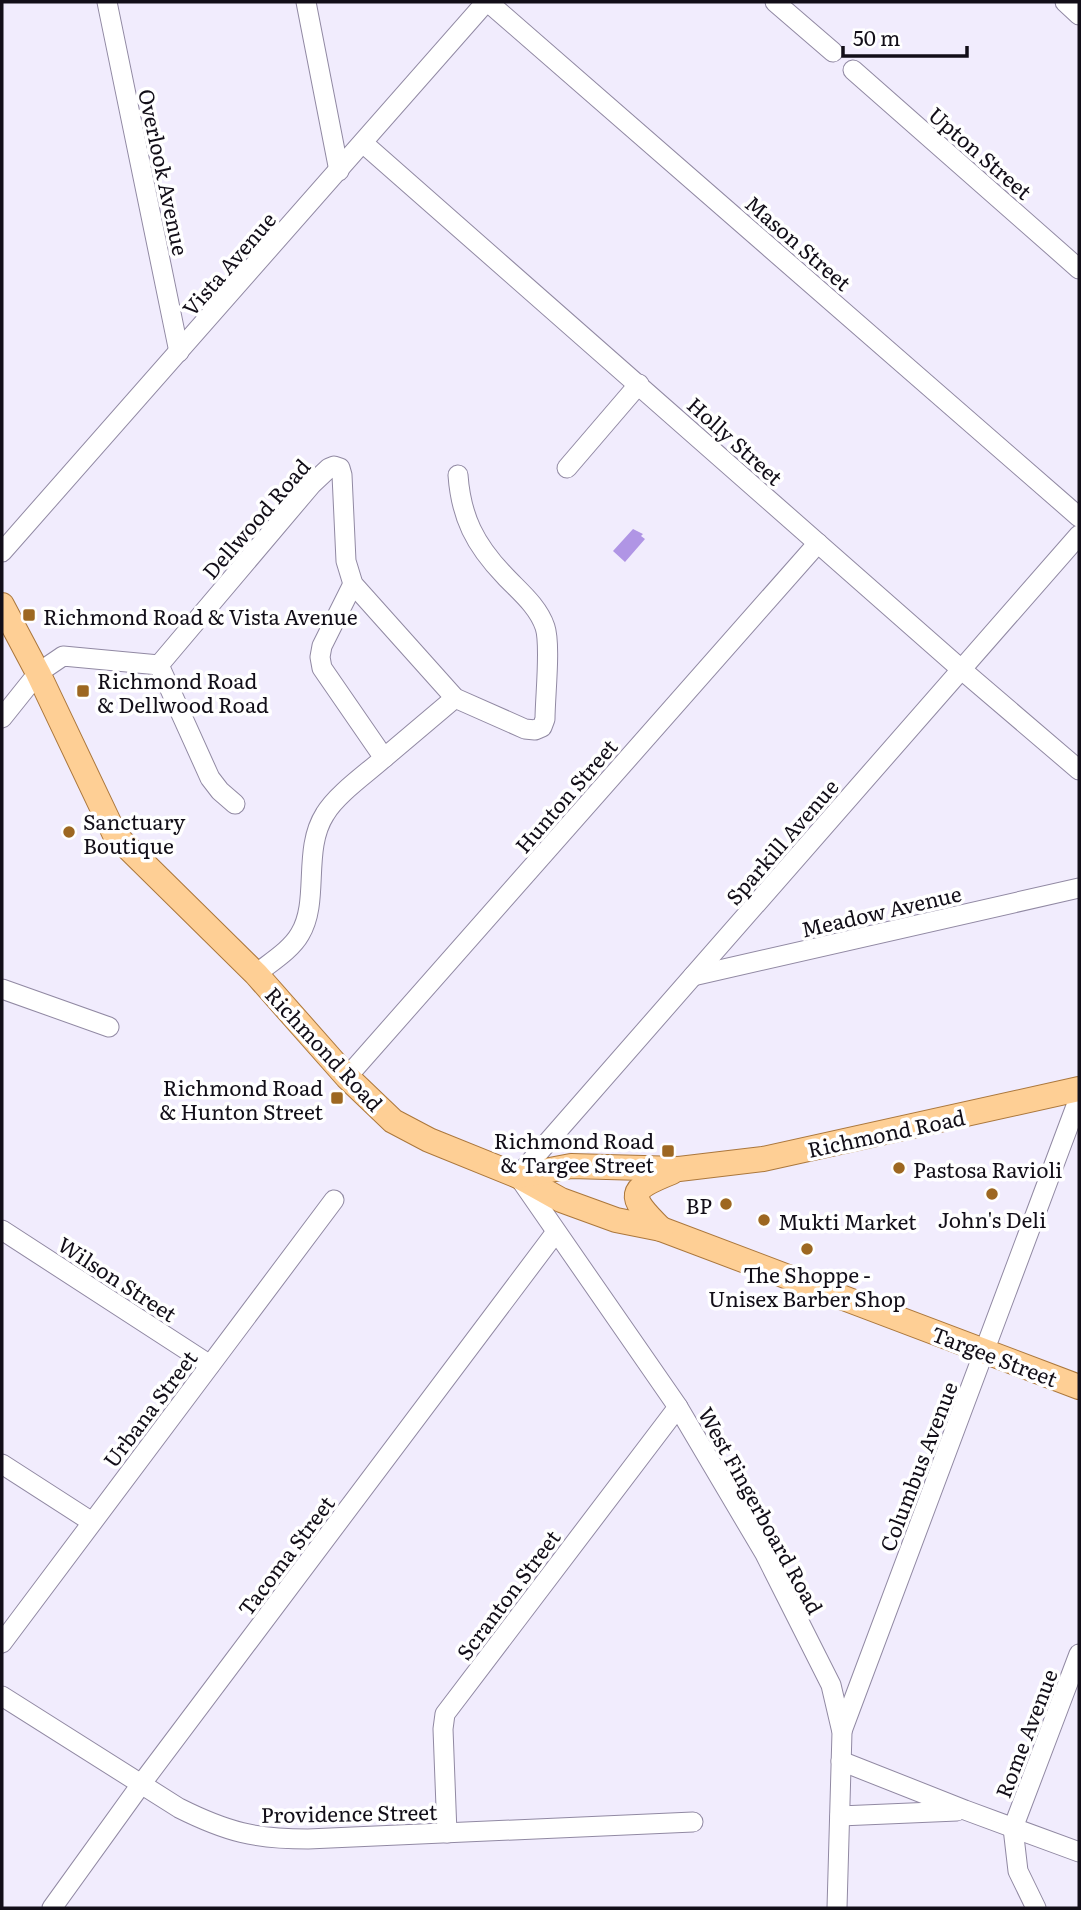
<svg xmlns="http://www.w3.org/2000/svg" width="1081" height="1910" font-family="Literata,serif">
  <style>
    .water { fill: #b095e5 }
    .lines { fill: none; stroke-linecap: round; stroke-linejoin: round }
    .minor-casing { stroke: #9189a3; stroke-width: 21 }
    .major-casing { stroke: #ab773c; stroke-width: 26 }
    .minor { stroke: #fff; stroke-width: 19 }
    .major { stroke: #fecf95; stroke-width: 24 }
    .poi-dot { fill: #9d6721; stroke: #fff; stroke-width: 2.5 }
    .labels { text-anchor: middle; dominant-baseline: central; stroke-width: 7; stroke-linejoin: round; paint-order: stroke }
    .street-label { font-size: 21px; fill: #120e18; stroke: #fff }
    .poi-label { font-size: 21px; fill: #120e18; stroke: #fff; text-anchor: start }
  </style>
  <rect width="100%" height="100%" fill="#f1ecfd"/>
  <path class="water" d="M633,529L643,534L641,536L645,539L625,562L613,551Z"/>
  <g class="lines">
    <defs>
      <g id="minor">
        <path d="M107,2L179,352"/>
        <path d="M306,2L339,171"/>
        <path d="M488,2L1079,517"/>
        <path d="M775,2L833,52"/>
        <path d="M1065,2L1079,15"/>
        <path d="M853,70L1079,269"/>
        <path d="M363,143L962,670L1079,770"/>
        <path d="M567,468L639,384"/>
        <path d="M2,552L486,2"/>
        <path d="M159,665L312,484L329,468L334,466L340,468L342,475L346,561L353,584L455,698L525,729L535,730L542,727L545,719C545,697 551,645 545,627C538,606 519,591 505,576C475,545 461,517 458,475"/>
        <path d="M159,665L210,778L220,791L235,804"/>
        <path d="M2,718L38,673L63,656L159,665"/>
        <path d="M384,758L455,698"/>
        <path d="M256,974C271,962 291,950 300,934C320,901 302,850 325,814C337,794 366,774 384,758L322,668L320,657L322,646L353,584"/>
        <path d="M693,976L1079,888"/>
        <path d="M2,989L109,1027"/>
        <path d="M347,1077L818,543"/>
        <path d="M2,1230L210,1365"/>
        <path d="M2,1464L92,1522"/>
        <path d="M2,1643L334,1200"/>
        <path d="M2,1696L179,1808C227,1832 255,1839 308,1839L693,1822"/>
        <path d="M842,1731L1079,1098"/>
        <path d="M841,1761L965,1810L1079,1852"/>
        <path d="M840,1816L957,1811"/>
        <path d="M447,1833L443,1729L445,1714L678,1407"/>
        <path d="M52,1908L142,1783L556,1232"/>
        <path d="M837,1908L842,1732L831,1685L765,1554L678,1407L518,1176L1079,535"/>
        <path d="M1036,1908L1018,1871L1013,1828L1079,1654"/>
      </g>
      <g id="major">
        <path d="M2,605L38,673L115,835L256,974L347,1077L393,1121L429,1140L518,1176L561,1200L616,1220L661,1229L1079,1387"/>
        <path d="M518,1176L571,1166L679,1169L763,1159L1079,1089"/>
        <path d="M661,1229C627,1195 627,1190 672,1172"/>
      </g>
    </defs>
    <use href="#minor" class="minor-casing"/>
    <use href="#major" class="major-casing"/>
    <use href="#minor" class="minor"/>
    <use href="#major" class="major"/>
  </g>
  <g class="poi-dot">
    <rect x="22" y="608" width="14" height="14" rx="3.5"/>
    <rect x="76" y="684" width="14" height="14" rx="3.5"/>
    <circle cx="69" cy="832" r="7"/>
    <rect x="330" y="1091" width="14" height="14" rx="3.5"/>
    <rect x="661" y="1144" width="14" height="14" rx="3.5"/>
    <circle cx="899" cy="1168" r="7"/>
    <circle cx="992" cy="1194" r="7"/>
    <circle cx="726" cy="1204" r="7"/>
    <circle cx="764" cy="1220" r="7"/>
    <circle cx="807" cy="1249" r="7"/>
  </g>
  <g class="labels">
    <g class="street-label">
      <text transform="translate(981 152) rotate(41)">Upton Street</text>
      <text transform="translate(165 172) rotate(78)">Overlook Avenue</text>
      <text transform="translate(799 242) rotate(41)">Mason Street</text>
      <text transform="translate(228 263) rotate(-49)">Vista Avenue</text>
      <text transform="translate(736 440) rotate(42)">Holly Street</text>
      <text transform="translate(255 518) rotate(-49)">Dellwood Road</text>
      <text transform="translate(565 795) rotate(-49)">Hunton Street</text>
      <text transform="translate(781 841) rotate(-49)">Sparkill Avenue</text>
      <text transform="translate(881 910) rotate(-13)">Meadow Avenue</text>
      <text transform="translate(325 1048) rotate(47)">Richmond Road</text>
      <text transform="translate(886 1132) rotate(-12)">Richmond Road</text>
      <text transform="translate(118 1278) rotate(33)">Wilson Street</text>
      <text transform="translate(995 1355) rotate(21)">Targee Street</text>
      <text transform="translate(149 1408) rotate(-53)">Urbana Street</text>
      <text transform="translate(917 1466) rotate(-69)">Columbus Avenue</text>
      <text transform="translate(762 1510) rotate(61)">West Fingerboard Road</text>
      <text transform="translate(285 1555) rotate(-53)">Tacoma Street</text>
      <text transform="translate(507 1594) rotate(-53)">Scranton Street</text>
      <text transform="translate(1025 1733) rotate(-69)">Rome Avenue</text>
      <text transform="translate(349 1812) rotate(-1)">Providence Street</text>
    </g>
    <g class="poi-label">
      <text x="43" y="615">Richmond Road &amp; Vista Avenue</text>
      <text x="97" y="679">Richmond Road<tspan x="97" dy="24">&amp; Dellwood Road</tspan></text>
      <text x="83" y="820">Sanctuary<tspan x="83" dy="24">Boutique</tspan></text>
      <text x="323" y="1086" text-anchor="end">Richmond Road<tspan x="323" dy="24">&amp; Hunton Street</tspan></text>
      <text x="654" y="1139" text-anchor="end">Richmond Road<tspan x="654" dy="24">&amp; Targee Street</tspan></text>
      <text x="913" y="1168">Pastosa Ravioli</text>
      <text x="712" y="1204" text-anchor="end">BP</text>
      <text x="992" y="1218" text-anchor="middle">John's Deli</text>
      <text x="778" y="1220">Mukti Market</text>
      <text x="807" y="1273" text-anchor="middle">The Shoppe -<tspan x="807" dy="24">Unisex Barber Shop</tspan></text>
    </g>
  </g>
  <rect width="1081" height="1910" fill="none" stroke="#120e18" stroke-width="7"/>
  <path d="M843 46v10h124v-10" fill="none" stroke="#120e18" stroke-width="3.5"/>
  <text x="853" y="46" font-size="21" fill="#120e18" stroke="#ffffff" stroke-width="5" paint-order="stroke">50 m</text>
</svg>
